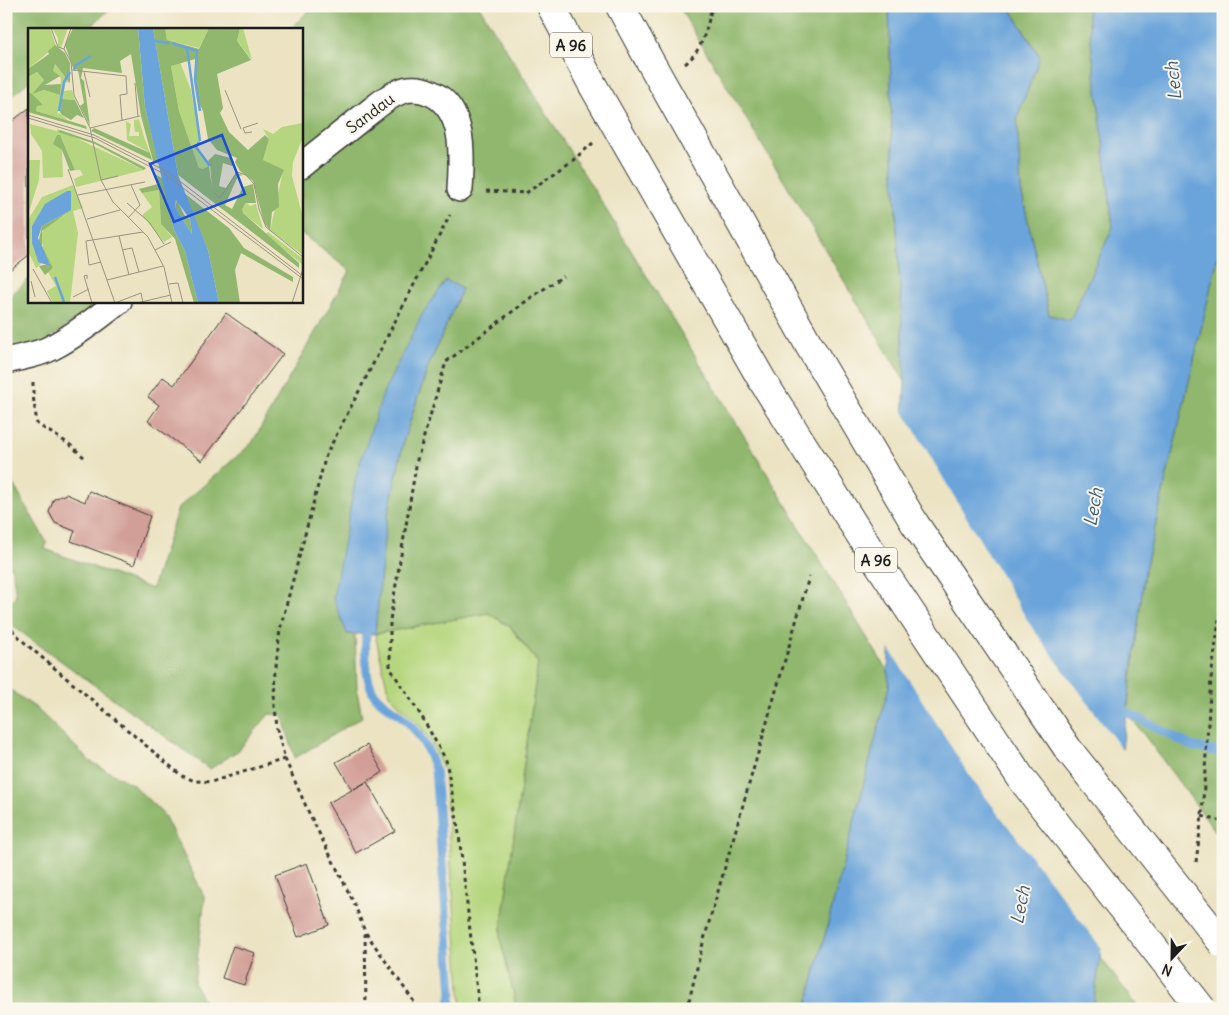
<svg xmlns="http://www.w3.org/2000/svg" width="1229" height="1015" font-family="Delius,sans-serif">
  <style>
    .green { fill: #b5d67e; stroke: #68794d }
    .forest { fill: #90b76d; stroke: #566a44 }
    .water { fill: #6aa4da; stroke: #43607b }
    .pier { fill: #ebe3c2 }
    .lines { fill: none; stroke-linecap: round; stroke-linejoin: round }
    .stream { stroke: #6aa4da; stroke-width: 9 }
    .building { fill: #d19f97 }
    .minor-casing { stroke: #3b3a35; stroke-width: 28 }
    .motorway-casing { stroke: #3b3a35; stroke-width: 30 }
    .path { stroke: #3b3a35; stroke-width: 3; stroke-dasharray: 4 4; stroke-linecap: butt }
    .minor { stroke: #fff; stroke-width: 25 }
    .motorway { stroke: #fff; stroke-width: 28 }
    .motorway-bridge-casing { stroke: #3b3a35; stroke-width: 30; stroke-linecap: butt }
    .motorway-bridge { stroke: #fff; stroke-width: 28 }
    .labels { text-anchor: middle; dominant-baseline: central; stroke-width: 4; stroke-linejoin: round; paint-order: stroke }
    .shield { fill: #fbf7ec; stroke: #5f5e5a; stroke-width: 1 }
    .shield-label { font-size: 15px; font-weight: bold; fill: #1c1c1c }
    .street-label { font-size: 16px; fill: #1c1c1c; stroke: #fbf7ec }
    .water-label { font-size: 18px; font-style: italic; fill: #3f5971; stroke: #fbf7ec }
    .inset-river { fill: none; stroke: #6aa4da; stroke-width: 2.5 }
    .inset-road { fill: none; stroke: #989380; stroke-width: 1 }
    .view { fill: #1d4ed8; fill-opacity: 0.15; stroke: #1d4ed8; stroke-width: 2.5 }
    .inset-edge { fill: none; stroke: #1c1c1c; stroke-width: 2.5 }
  </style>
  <rect width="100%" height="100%" fill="#fbf7ec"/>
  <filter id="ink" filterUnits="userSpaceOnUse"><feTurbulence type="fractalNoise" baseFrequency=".02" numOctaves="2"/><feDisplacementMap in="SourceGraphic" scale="10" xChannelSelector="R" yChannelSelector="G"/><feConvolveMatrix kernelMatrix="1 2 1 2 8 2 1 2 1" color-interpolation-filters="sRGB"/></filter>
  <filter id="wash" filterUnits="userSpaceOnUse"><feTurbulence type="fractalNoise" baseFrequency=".0096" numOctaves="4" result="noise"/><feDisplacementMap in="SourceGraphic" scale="20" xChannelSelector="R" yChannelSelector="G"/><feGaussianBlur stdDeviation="1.12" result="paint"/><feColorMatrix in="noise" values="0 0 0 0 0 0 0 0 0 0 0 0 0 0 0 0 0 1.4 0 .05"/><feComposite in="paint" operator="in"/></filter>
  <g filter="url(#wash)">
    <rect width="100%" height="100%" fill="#ebe3c2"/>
    <path class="green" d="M488,613L510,627L538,663L500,937L517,1009H460L461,1001L444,771L431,742L417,722L389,695L375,634Z"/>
    <g class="forest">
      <path d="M6,6H113L88,29H29V81L6,101Z"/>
      <path d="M314,6H479L599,198L888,672L889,686L806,1009H517L500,937L538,663L511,627L488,613L375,634L385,530L404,439L428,367L462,289L446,281L347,634L355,635L357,691L362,717L295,758L282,715L269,714L239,750L210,769L17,629L6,617V606L16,597L13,572L6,558V472L47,543L45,549L152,589L178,508L252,443L350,271L301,233V29H290Z"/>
      <path d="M679,6H889L892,135L905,382L691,27Z"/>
      <path d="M1009,6H1087L1113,227L1070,320L1049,315L1021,190L1017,118L1040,57Z"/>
      <path d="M1223,235V816L1220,837L1127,712L1145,570Z"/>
      <path d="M29,279V301H102L44,342L6,352V300Z"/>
      <path d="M6,687L36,708L91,762L132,784L164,815L205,898L194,983L208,1009H6Z"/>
      <path d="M1100,957L1140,1009H1093Z"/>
    </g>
    <g class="water">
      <path d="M889,6H1009L1040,57L1017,118L1021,190L1049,315L1070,320L1113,227L1087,6H1223V235L1145,570L1122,749L1100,957L1093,1009H806L889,686L888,672L905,382L892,135Z"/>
      <path d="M446,280L462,289L428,367L404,439L385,530L375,634H347L333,598L357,472L384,391L422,315Z"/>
    </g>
    <path class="pier" d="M901,407L1031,626L1124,752L1103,950L971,778L887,645Z"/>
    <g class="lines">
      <g class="stream">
        <path d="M366,623C366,645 363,672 373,692C379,703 390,707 400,715C418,729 428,747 435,769L452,992L449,1009"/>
        <path d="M1115,708L1127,712L1191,746L1223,753"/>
      </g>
    </g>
    <g id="blocks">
      <g class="building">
        <path d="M29,108V255L6,273V126Z"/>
        <path d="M226,313L283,354L202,461L148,421L159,405L148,397L163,377L174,385Z"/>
        <path d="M89,491L150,516L134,565L71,541L75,531L55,523L49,512L54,499L66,494L85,502Z"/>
        <path d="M367,745L383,772L354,789L367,782L395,831L356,853L328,803L352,790L336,762Z"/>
        <path d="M307,863L329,925L298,937L275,875Z"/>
        <path d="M233,946L255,953L244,985L222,978Z"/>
      </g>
    </g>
  </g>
  <g filter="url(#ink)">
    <use href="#blocks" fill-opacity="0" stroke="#3b3a35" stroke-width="1"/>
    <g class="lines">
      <defs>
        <g id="minor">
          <path d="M301,166C322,149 343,133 364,116C375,108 386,97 399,92C410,87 420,88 431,93C466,109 462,158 460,189"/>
          <path d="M6,361C21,357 38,355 51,348C76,335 98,318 119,301"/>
        </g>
        <g id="motorway">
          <path d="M551,6L592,84"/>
          <path d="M620,6L646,54"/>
        </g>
      </defs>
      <use href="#minor" class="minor-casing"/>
      <use href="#motorway" class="motorway-casing"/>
      <g class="path">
        <path d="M685,64C703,50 707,27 712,6"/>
        <path d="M486,191L526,193L572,161L593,143"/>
        <path d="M33,382V395L37,424L69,444L85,458"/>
        <path d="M6,624L26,644L182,776L195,781L211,782L285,759"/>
        <path d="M1202,816L1223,822"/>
        <path d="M1196,862L1202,816L1211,678L1223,592"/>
        <path d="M366,933L419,1009"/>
        <path d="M366,1009L365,932L355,905L309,813L285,759L277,729L275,706L276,667L280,629L326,455L450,215"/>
        <path d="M479,1009L458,826L446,760L422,717L390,668V620L417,460L446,362L529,299L563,276"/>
        <path d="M687,1009L703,943L809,577"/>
      </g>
      <use href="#minor" class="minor"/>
      <use href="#motorway" class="motorway"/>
      <defs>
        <g id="motorway-bridge">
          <path d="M646,54L809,345L915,524L1068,749L1223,944"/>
          <path d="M592,84L762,380L876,560L1023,781L1202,1009"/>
        </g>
      </defs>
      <use href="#motorway-bridge" class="motorway-bridge-casing"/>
      <use href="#motorway-bridge" class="motorway-bridge"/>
    </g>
  </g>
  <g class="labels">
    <g class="shield">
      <rect x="550" y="32.5" width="42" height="25" rx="4"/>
      <rect x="855" y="547.5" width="42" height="25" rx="4"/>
    </g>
    <g class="shield-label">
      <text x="571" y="45">A 96</text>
      <text x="876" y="560">A 96</text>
    </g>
    <g class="street-label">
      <text transform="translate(370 113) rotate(-37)">Sandau</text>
    </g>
    <g class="water-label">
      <text transform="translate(1173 81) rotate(-96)">Lech</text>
      <text transform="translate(1093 507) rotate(-80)">Lech</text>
      <text transform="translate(1020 905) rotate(-79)">Lech</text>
    </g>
  </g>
  <g transform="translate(28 28)">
    <rect width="275" height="275" fill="#ebe3c2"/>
    <path d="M0,0H22L28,18L0,41ZM24,0H40L33,20L30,18V10ZM137,0H181L171,20L139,12ZM212,0H215L224,32L209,13ZM152,34L163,62L172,114L167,118L181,138L175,142L171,140L151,83L143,38ZM27,36L42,55L38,54L36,63L44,62L47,72L34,71L29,87L31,85L41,93L8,83L9,77H15L0,64V49L9,44L16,52L5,65L16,62L32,67L33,50L25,43ZM111,91L116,109L122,125L99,112L98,93L103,96L101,108H111V104H107L106,97V92ZM275,95V109L265,134L264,148L275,190V227L242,203L255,143L235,132L241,111L235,101L245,106L254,99ZM2,96L29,103V101L116,142L48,159L46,151L55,147L52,142H47L33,109L29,119L34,122L35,149L15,150L14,123L3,106ZM0,132H12L11,152L0,187ZM45,157L55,180L45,183L50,205L42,275H25L19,263L28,258L20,244L25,240L16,227L13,207L17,199L37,187L42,180V163L4,198L9,229L14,235L8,240L0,223V192L14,169ZM131,162L133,196L144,209L136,214L114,187L124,179L114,165ZM219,175L222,178L228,176L235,201L215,185L213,181ZM240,204L274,230L275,237L237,206Z" fill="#b5d67e"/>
    <path d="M45,0H110L117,79L131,136L125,133L113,88L103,26L92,33L94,45L55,40L53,50L56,53L62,98L52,78L56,75L50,42L45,40L37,17ZM125,0H137L139,12L171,21L181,0H212L209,13L223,32L189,46L195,80L192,85L201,104L220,122L237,107L241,111L235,132L256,142L250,156L251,179L244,184L242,203L236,194L225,153L212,143L207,134L209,130L189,122L180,111L175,83L169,71L167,31L143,38L151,83L171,140L175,141L181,138L184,160L182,137L180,133L187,126L203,130L207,139L195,135L191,158L198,160L208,145L215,147L210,148L197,177L204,181L215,159L225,156L228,175H218L214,181L215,185L271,235V240L150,147ZM27,17L37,25L42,35V55L27,36L25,43L32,48L17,57L33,56L32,67L16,62L4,66L15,77L9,78L8,83L58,98L59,101L0,84V64L4,66L16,52L9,44L0,49V41L21,26L20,23ZM34,71L47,72L56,90L49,87L43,92L34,87L32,84ZM66,100L122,125L124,132L63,103ZM32,102L67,114L118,140L116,142L67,116L30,104ZM29,107H32L47,142L42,143L34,122L25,116ZM127,146L135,151L146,202L157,223L170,275H166L147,211L133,196L131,162L114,165L111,161L130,156ZM156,165L201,200L216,220L265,249V254L213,225L207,242L212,275H191L180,222ZM149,172L156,187L162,191L164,206L147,179ZM43,182L14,203V218L25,240L17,247L11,238L22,236L10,216L14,198Z" fill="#90b76d"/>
    <path d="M110,0H125L150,147L180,222L191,275H170L157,223L146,202L117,79ZM148,172L162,191L164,206L147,179ZM39,163H43V182L14,198L10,210L22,237H19L10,234L9,230L4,215V198L17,176Z" fill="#6aa4da" fill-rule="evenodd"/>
    <path class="inset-river" d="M125,13L142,15M144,15L159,20L172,113M160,20L169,23L167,52L172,83M46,42L48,37L63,28M31,83L36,54L42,44M171,114L168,119L182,138M27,249L36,274"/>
    <path class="inset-road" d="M23,0L30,19L36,21M43,0L36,21L43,34L46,67L62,100L73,152L85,174L120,209L136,239L144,275M44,42L98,48L99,66L92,67L94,93M56,44L62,69M107,55L110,89M197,62L213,101M0,87L66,107L140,144L275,248M0,90L67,110L138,147L275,251M62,100L112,88M224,104L217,105L215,100L230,95M40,141L87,275M73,152L90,148M186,165L192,170L209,144L218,147L226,156L231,181L238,199L275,229M50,167L117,154M99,175L121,194L136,216M100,190L112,177L103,157M59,191L92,182M91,208L101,247M94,222L104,220L111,244M127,222L143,214M73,234L61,237L58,213L115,204M5,241L24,275M59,251V247L56,248L64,275M79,252L135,238M3,253L7,269M141,256L150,255L155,275M45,269L61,261M87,275L113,265L115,275M109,275L143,267M264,275L275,241"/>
    <path class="view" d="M194,107L217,166L146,194L122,136Z"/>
    <rect width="275" height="275" class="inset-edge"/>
  </g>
  <rect width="1229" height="1015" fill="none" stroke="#fbf7ec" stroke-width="25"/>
  <g transform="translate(1172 958) rotate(202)" stroke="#fbf7ec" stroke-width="4" paint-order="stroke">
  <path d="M0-4L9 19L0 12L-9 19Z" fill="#1c1c1c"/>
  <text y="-8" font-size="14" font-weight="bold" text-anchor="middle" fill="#1c1c1c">N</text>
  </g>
</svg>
